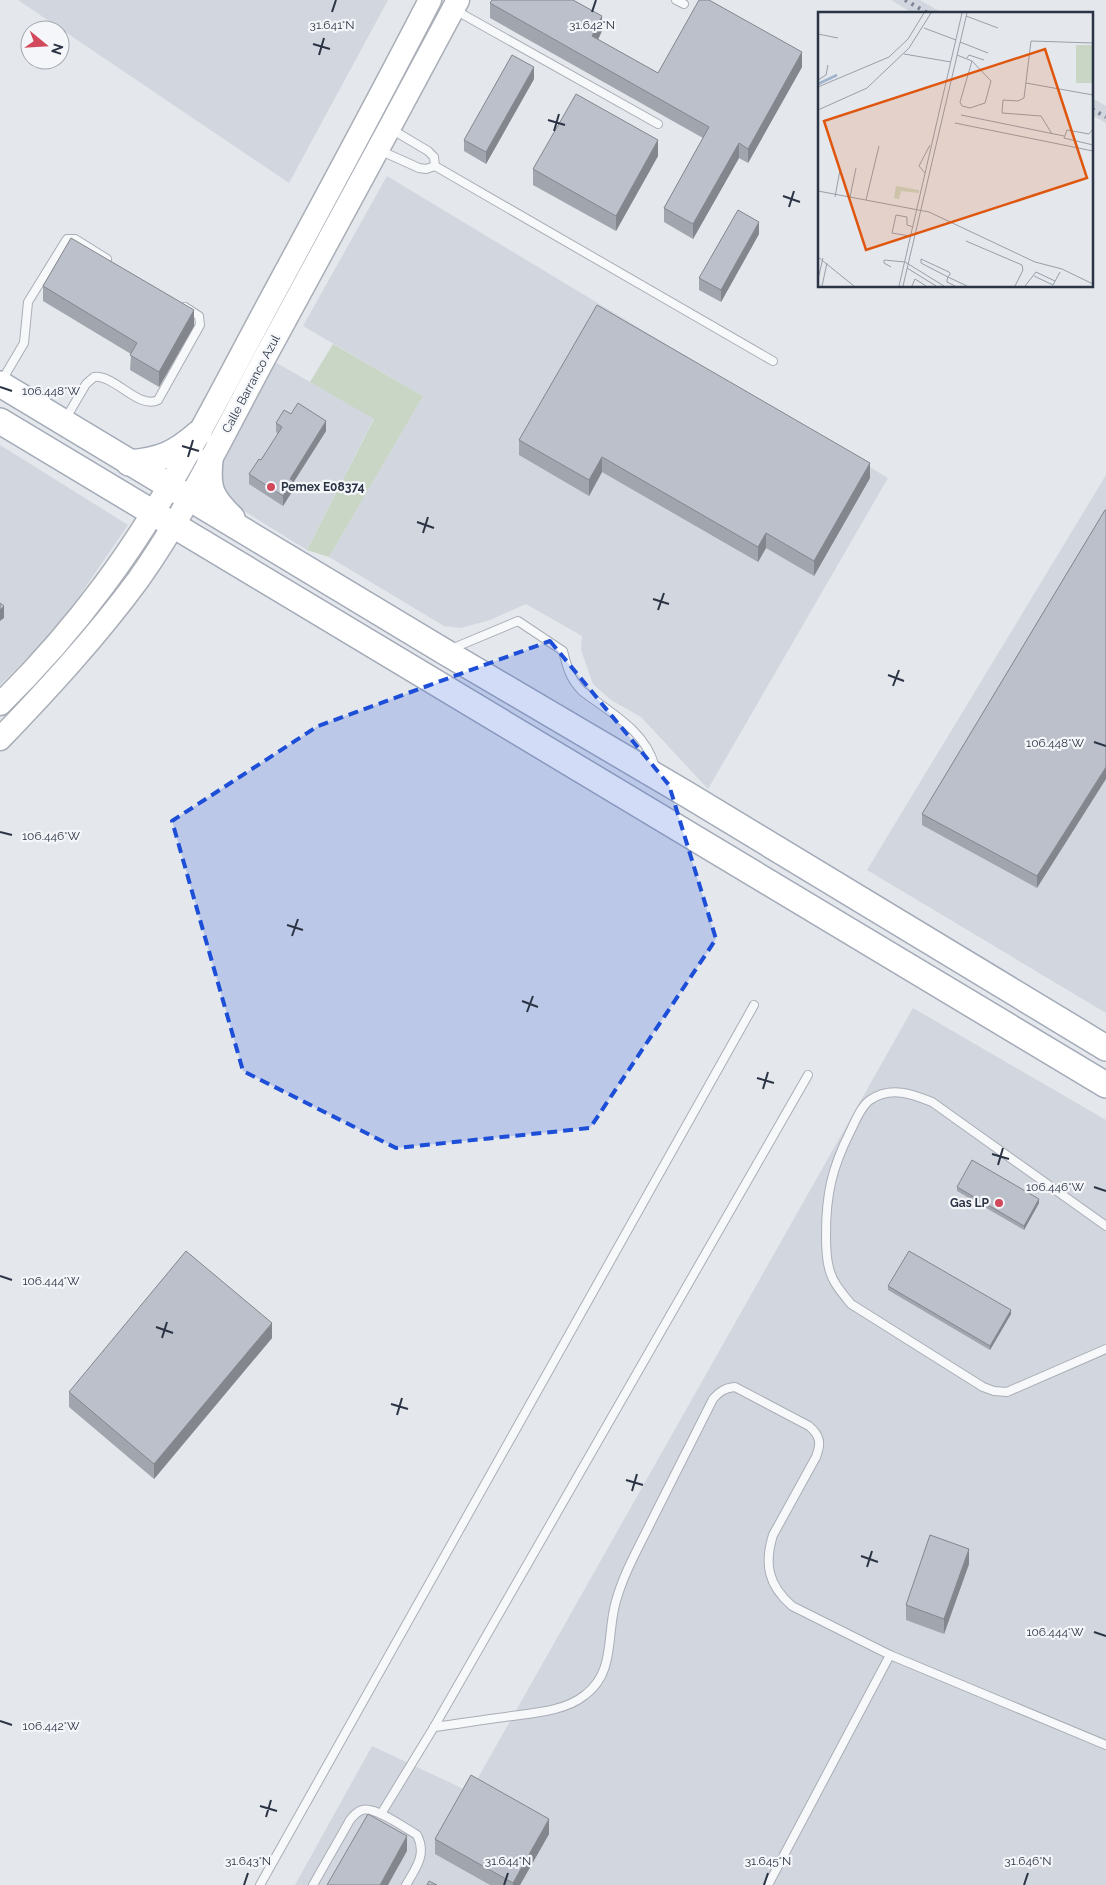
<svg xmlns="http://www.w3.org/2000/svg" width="1106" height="1885" font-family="Raleway,sans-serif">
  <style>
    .built { fill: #d2d6de }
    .green { fill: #c9d6c5 }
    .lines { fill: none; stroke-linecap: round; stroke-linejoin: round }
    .service-casing { stroke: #a9aeb7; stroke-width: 10 }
    .secondary-casing { stroke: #a9aeb7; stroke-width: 25 }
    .primary-casing { stroke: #a3abb8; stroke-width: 28 }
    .service { stroke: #f7f8fa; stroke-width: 8 }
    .secondary { stroke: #fff; stroke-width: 22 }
    .primary { stroke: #fff; stroke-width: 25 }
    .rail { stroke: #7d8696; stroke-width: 4; stroke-dasharray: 2.5 5; stroke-linecap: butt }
    .wall { fill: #a1a5ae }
    .shaded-wall { fill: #83868d }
    .building { fill: #bbc0ca; stroke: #83868d }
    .marked { fill: #1d4ed8; fill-opacity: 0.2; stroke: #1d4ed8; stroke-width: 4; stroke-dasharray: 10 6; stroke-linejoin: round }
    .ticks { fill: none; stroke: #2b3445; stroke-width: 2 }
    .poi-dot { fill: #d1495b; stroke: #f4f6f9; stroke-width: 2 }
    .labels { text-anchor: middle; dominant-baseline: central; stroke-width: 4.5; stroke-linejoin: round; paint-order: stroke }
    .street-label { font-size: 12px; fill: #2b3445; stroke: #f4f6f9 }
    .poi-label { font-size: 12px; font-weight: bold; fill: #2b3445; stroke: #f4f6f9; text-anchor: start }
    .inset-river { fill: none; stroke: #9fb4cc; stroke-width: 2.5 }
    .inset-road { fill: none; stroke: #9a9fa9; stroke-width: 1 }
    .view { fill: #df570f; fill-opacity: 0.15; stroke: #df570f; stroke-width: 2.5 }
    .inset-edge { fill: none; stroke: #2b3445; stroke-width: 2.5 }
    .ticks-label { font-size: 12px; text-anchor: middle; fill: #2b3445; stroke: #f4f6f9; stroke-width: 4.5; stroke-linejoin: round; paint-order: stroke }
  </style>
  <rect width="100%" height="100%" fill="#e4e7ec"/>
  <g class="built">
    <path d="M18,0H388L289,183Z"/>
    <path d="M891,0H920L944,14H914Z"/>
    <path d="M1092,98L1106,106V123L1092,115Z"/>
    <path d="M387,176L888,478L708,789L641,717L611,700L593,684L581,650L582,636L526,604L490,620L461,628L444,626L329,557L423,396L303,326Z"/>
    <path d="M273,361L374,418L307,550L228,501L216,469Z"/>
    <path d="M0,445L128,525L58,627L0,685Z"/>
    <path d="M1106,475V1013L867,870Z"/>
    <path d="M913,1008L1106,1120V1885H295L372,1746L470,1792Z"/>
  </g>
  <path class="green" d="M333,344L423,396L329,557L307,550L374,419L310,382Z"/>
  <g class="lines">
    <defs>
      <g id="service">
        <path d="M676,0L684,4"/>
        <path d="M455,10L658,124"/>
        <path d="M391,129L428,151L434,157L435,166L773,361"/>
        <path d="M379,150L419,168L426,169L435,166"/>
        <path d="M1,382L24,343L28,302L65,242L67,239H75L107,259"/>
        <path d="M66,418L86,384L94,377C114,374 139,410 158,400L200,325L199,316L185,307"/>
        <path d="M451,649L518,621L563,651C567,667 570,679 582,691C609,712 647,731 655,768"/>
        <path d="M1106,1226L932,1102C912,1094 891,1086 870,1100C861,1106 855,1122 850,1132C832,1168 826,1194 826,1234C826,1245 826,1258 829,1268C832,1282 842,1293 851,1304L983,1387L994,1391L1007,1392L1106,1349"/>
        <path d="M434,1727C458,1724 481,1720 505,1717C531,1713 564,1712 585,1695C616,1672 606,1634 616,1601C624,1572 640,1545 653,1518C673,1478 693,1438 713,1399C720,1391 725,1388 735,1387L809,1426C821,1436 821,1444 816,1457L773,1535C764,1564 768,1585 792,1606L890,1655L1106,1745"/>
        <path d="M381,1814L434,1727L808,1075"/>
        <path d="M260,1885L754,1005"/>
        <path d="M313,1885L350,1820C353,1816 357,1812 362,1810C375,1806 405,1828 417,1835C427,1854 416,1868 406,1885"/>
        <path d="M768,1885L890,1655"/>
      </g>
      <g id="secondary">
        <path d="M0,704C38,667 72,628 104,585C167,501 214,405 264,312C320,208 376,105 430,0"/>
        <path d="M0,739C49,688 96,637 138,580C187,511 224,433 264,359C329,240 394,120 458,0"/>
      </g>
      <g id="primary">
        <path d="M0,384L445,652L688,795L1106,1048"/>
        <path d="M0,421L1106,1085"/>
        <path d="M210,460C207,489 211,498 232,518"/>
        <path d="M129,463C161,460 175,454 199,433"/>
      </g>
    </defs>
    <use href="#service" class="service-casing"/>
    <use href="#secondary" class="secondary-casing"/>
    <use href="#primary" class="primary-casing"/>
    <use href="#service" class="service"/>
    <use href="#secondary" class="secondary"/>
    <use href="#primary" class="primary"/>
    <g class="rail">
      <path d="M905,0L929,14"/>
      <path d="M1092,109L1106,117"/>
    </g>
  </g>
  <g class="wall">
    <path d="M490,3L602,31L598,40L658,73L802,67L748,163L739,158L693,239L664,222V208L703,138L490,18Z"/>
    <path d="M534,79L486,164L464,151V140Z"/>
    <path d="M658,156L616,231L533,185V169Z"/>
    <path d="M759,234L721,302L699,290V278Z"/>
    <path d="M43,286L194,326L159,387L130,370L131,354L43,301Z"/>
    <path d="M291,414L326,431L293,483V490L283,506L249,484V474L261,460L278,434L276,432V423Z"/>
    <path d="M519,440L870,478L814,576L766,548L758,562L602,472L589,496L519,455Z"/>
    <path d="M1105,510L1037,888L922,825V814Z"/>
    <path d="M957,1187L1039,1203L1024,1230L957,1191Z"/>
    <path d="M888,1286L1011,1314L990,1350L888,1290Z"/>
    <path d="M272,1338L154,1479L69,1407V1392Z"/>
    <path d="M969,1564L944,1634L906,1620V1605Z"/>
    <path d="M549,1834L520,1885H490L435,1854V1839Z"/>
  </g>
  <g class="shaded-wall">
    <path d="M602,16V31L592,51V36Z"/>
    <path d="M802,52V67L748,163V149Z"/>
    <path d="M534,67V79L486,164V152Z"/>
    <path d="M658,140V156L616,231V216Z"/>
    <path d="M739,143V158L693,239V224Z"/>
    <path d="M759,222V234L721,302V290Z"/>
    <path d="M194,310V326L159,387V372Z"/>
    <path d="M326,421V431L293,483V490L283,506V496L290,479Z"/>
    <path d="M602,457V472L589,496V480Z"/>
    <path d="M870,463V478L814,576V561Z"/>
    <path d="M766,533V548L758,562V547Z"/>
    <path d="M4,606V618L0,621V610Z"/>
    <path d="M1106,767V779L1037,888V876Z"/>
    <path d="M1039,1199V1203L1024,1230V1226Z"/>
    <path d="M1011,1310V1314L990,1350V1346Z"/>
    <path d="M272,1323V1338L154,1479V1464Z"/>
    <path d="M969,1549V1564L944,1634V1619Z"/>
    <path d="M549,1819V1834L520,1885H513V1883Z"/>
    <path d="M407,1836V1851L388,1885H380Z"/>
  </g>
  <g class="building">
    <path d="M492,0H573L602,16L592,36L658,73L699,0H709L802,52L748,149L739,143L693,224L664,208L709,127L490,3Z"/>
    <path d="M512,55L534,67L486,152L464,140Z"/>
    <path d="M576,94L658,140L616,216L533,169Z"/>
    <path d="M738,210L759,222L721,290L699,278Z"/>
    <path d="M71,238L194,310L159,372L130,355L137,343L43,286Z"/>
    <path d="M597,305L870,463L814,561L766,533L758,547L602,457L589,480L519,440Z"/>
    <path d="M298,403L326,421L290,479L293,481L283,496L249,474L259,459L261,460L282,427L276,423L284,410L291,414Z"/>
    <path d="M1105,510H1106V767L1037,876L922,814Z"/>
    <path d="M0,603L4,606L0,610Z"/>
    <path d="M972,1160L1039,1199L1024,1226L957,1187Z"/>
    <path d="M186,1251L272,1323L154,1464L69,1392Z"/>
    <path d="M909,1251L1011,1310L990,1346L888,1286Z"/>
    <path d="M930,1535L969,1549L944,1619L906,1605Z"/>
    <path d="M471,1775L549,1819L513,1883L435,1839Z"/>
    <path d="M368,1814L407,1836L380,1885H327Z"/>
    <path d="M429,1881L437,1885H427Z"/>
  </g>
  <path class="marked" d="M550,641L669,785L716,939L590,1128L396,1148L243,1071L172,821L318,726Z"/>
  <path class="ticks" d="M332,12L336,0M592,12L596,0M313,44L330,49M319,55L324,38M548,120L565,125M554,131L559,114M783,196L800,202M789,207L794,191M0,387L12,391M182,446L199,451M188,457L193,440M417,522L434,528M423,533L428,517M653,599L669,604M658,610L664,593M888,675L904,681M893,686L899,670M1094,742L1106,746M0,832L12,835M287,925L303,930M292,936L298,919M522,1001L538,1007M527,1012L533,996M757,1078L774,1083M763,1089L768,1072M992,1154L1009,1159M998,1165L1003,1148M1094,1187L1106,1191M0,1276L12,1280M156,1327L173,1333M162,1338L167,1322M391,1404L408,1409M397,1415L402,1398M626,1480L643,1485M632,1491L637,1474M861,1556L878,1562M867,1567L872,1551M1094,1632L1106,1636M0,1721L12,1725M260,1806L277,1811M266,1817L271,1800M244,1885L248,1873M504,1885L508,1873M764,1885L768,1873M1024,1885L1028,1873"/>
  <g class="poi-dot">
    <circle cx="271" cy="487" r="5"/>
    <circle cx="999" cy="1203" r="5"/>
  </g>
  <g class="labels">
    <g class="street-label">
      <text transform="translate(251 384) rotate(-62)">Calle Barranco Azul</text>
    </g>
    <g class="poi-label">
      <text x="281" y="487">Pemex E08374</text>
      <text x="989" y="1203" text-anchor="end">Gas LP</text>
    </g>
  </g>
  <g transform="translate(818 12)">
    <rect width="275" height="275" fill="#e4e7ec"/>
    <path d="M258,33H275V71H258ZM78,174L101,178V181L83,179L81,187L76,186Z" fill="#c9d6c5"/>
    <path class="inset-river" d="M0,72L19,63"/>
    <path class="inset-road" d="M148,4L180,16M106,16L138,28M0,22L20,26M142,30L170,41M86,42L133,50M139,43L154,49L173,69L167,91L152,96L144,94L142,90L154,49M149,46L151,43L166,48M0,68L8,63L10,53M208,71L275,83M0,75L71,45L90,27L106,1M0,98L49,76L91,36L113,1M143,103L246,124M137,111L275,139M275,117L271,122L249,118L246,126L275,133M234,122L223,104L184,101L185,88L200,89L206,86L213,29L275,31M107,161L101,154L112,133M0,179L111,200L217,250L244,257L275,272M17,185L22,158M32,185L38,156M48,188L61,134M92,224L74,221L78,203L89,205V213L95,215M148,229L204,253L205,258L197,274M0,245L36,274M73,255L66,251V248L87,250L126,274M89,256L118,274M216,264L235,273L242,260M0,267L5,246M4,274L9,251M81,274L144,1M85,274L149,1M94,274L97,267L108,274M137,274L129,270V268L130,265L132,262V261L131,260L103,247V251L130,265L149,274M207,274L218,260L237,269"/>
    <path class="view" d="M227,37L269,166L48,238L6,109Z"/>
    <rect width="275" height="275" class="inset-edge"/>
  </g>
  <g class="ticks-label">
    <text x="332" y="29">31.641°N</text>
    <text x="592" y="29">31.642°N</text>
    <text x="51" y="395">106.448°W</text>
    <text x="1055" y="747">106.448°W</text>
    <text x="51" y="840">106.446°W</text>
    <text x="1055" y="1191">106.446°W</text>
    <text x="51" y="1285">106.444°W</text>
    <text x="1055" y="1636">106.444°W</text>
    <text x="51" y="1730">106.442°W</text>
    <text x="248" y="1865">31.643°N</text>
    <text x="508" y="1865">31.644°N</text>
    <text x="768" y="1865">31.645°N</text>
    <text x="1028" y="1865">31.646°N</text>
  </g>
  <g transform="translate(45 45) rotate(108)"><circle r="24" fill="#f4f6f9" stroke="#a4a8b1"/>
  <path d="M0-4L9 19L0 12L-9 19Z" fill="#d1495b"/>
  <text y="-8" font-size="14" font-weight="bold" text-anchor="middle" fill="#2b3445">N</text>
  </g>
</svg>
